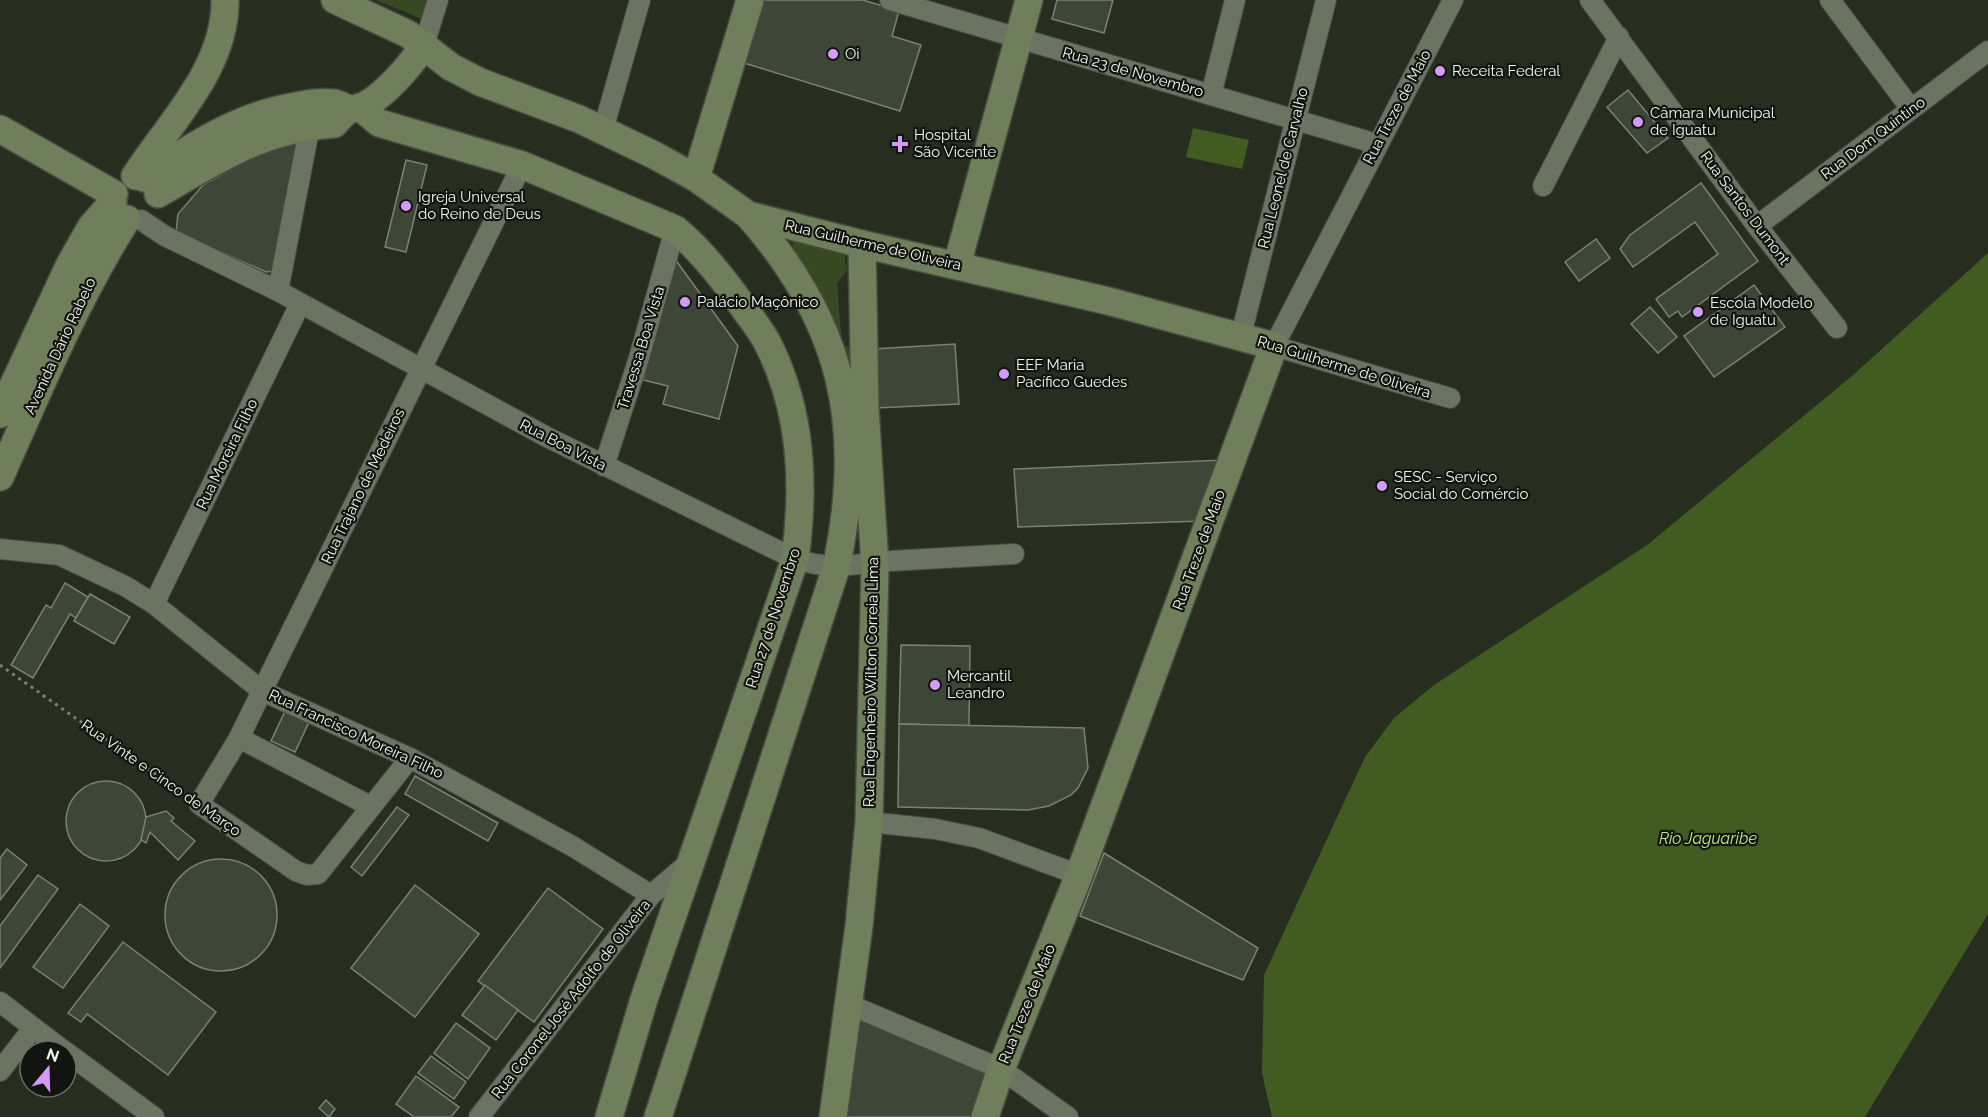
<svg xmlns="http://www.w3.org/2000/svg" width="1988" height="1117" font-family="Raleway,sans-serif">
  <style>
    .green { fill: #374922 }
    .water { fill: #415b20 }
    .building { fill: #3e4637; stroke: #7a8271; stroke-width: 1.5 }
    .lines { fill: none; stroke-linecap: round; stroke-linejoin: round }
    .street-casing { stroke: #464d40; stroke-width: 22 }
    .secondary-casing { stroke: #464d40; stroke-width: 30 }
    .path { stroke: #7c8276; stroke-width: 3; stroke-dasharray: 3 4.5; stroke-linecap: butt }
    .street { stroke: #6b7363; stroke-width: 20 }
    .secondary { stroke: #6f7f5c; stroke-width: 27 }
    .poi-dot { fill: #d39cfc; stroke: #12150f; stroke-width: 2 }
    .labels { text-anchor: middle; dominant-baseline: central; stroke-width: 4.5; stroke-linejoin: round; paint-order: stroke }
    .poi-label { font-size: 15px; fill: #f1f6ed; stroke: #12150f; text-anchor: start }
    .street-label { font-size: 15px; fill: #f1f6ed; stroke: #12150f }
    .water-label { font-size: 16px; font-style: italic; fill: #bfe892; stroke: #12150f }
  </style>
  <rect width="100%" height="100%" fill="#272e20"/>
  <g class="green">
    <path d="M376,0H427L422,19Z"/>
    <path d="M797,238L843,248L847,271L837,283L842,344L852,349L859,438L792,250L793,241Z"/>
  </g>
  <g class="water">
    <path d="M1193,128L1249,140L1242,169L1186,157Z"/>
    <path d="M1988,253V914L1865,1117H1272L1262,1073L1264,975L1365,757L1394,718L1434,685L1647,545L1852,376Z"/>
  </g>
  <g class="building">
    <path d="M764,0H863L899,11L892,36L921,45L900,111L744,63Z"/>
    <path d="M1057,0H1113L1104,33L1052,19Z"/>
    <path d="M1628,90L1668,138L1647,153L1607,107Z"/>
    <path d="M293,141L299,146L275,271L266,272L176,232L178,214L203,185L264,150Z"/>
    <path d="M406,160L427,165L406,252L385,247Z"/>
    <path d="M1701,183L1758,261L1682,317L1678,311L1669,317L1656,299L1718,254L1695,222L1633,267L1620,249L1630,235Z"/>
    <path d="M1596,239L1610,258L1579,281L1565,262Z"/>
    <path d="M675,259L738,346L719,419L663,404L668,386L643,380Z"/>
    <path d="M1754,285L1785,327L1714,377L1684,336Z"/>
    <path d="M1650,307L1677,337L1658,353L1631,324Z"/>
    <path d="M955,344L959,404L876,408L873,349Z"/>
    <path d="M1224,460L1203,521L1018,527L1014,469Z"/>
    <path d="M65,583L88,597L76,618L70,614L33,678L11,665L46,605L51,608Z"/>
    <path d="M90,594L130,617L114,644L74,621Z"/>
    <path d="M901,645L970,646L969,726L899,724Z"/>
    <path d="M286,709L310,720L295,752L271,741Z"/>
    <path d="M899,724L1084,728L1088,768L1078,788L1071,795L1049,806L1028,810L898,807Z"/>
    <path d="M415,776L498,823L488,841L405,794Z"/>
    <circle cx="106" cy="821" r="40"/>
    <path d="M397,807L409,815L362,876L351,867Z"/>
    <path d="M166,811L174,818L171,821L195,841L178,860L150,832L146,843L141,840L146,817Z"/>
    <path d="M7,849L27,865L0,900V858Z"/>
    <path d="M1104,853L1258,948L1243,980L1080,916Z"/>
    <circle cx="221" cy="915" r="56"/>
    <path d="M38,875L58,889L0,968V926Z"/>
    <path d="M415,885L479,934L415,1017L351,968Z"/>
    <path d="M548,888L603,929L534,1022L478,981Z"/>
    <path d="M80,904L109,926L63,988L33,967Z"/>
    <path d="M123,942L216,1012L168,1075L87,1014L81,1022L68,1013Z"/>
    <path d="M485,985L518,1010L496,1040L462,1015Z"/>
    <path d="M857,1016L991,1071L976,1117H842Z"/>
    <path d="M456,1023L490,1048L468,1079L434,1053Z"/>
    <path d="M431,1056L466,1082L454,1099L418,1073Z"/>
    <path d="M416,1076L459,1107L451,1117H414L396,1104Z"/>
    <path d="M326,1100L335,1109L329,1117L319,1108Z"/>
  </g>
  <g class="lines">
    <defs>
      <g id="street">
        <path d="M890,0L1377,144"/>
        <path d="M1590,0L1757,226L1837,328"/>
        <path d="M1830,0L1911,109"/>
        <path d="M424,45L438,0"/>
        <path d="M1211,95L1235,0"/>
        <path d="M603,130L640,0"/>
        <path d="M1543,186L1619,37"/>
        <path d="M141,220L165,236L278,291L547,437L795,559C833,571 853,564 890,561C932,559 973,556 1014,554"/>
        <path d="M1757,226L1988,51"/>
        <path d="M278,291L310,125"/>
        <path d="M1241,335L1326,0"/>
        <path d="M1450,398L1274,346L1453,0"/>
        <path d="M604,466L639,358L675,229"/>
        <path d="M0,549L59,555L125,586L154,604L262,691L410,758L572,846L651,895"/>
        <path d="M154,604L300,304"/>
        <path d="M239,738L370,806"/>
        <path d="M410,758L318,874L307,875L296,871L199,804L239,738L262,691L522,165"/>
        <path d="M869,822L935,829L979,838L1079,875"/>
        <path d="M0,1002L64,1051"/>
        <path d="M848,1004L1001,1069L1068,1117"/>
        <path d="M66,1052L154,1117"/>
        <path d="M0,1071L33,1028"/>
        <path d="M479,1117L651,895L691,861"/>
      </g>
      <g id="secondary">
        <path d="M335,0L408,34L451,67L480,82L579,119L654,155L696,178L748,215L862,244L1108,301L1274,346L1079,875L1001,1069L985,1117"/>
        <path d="M360,107L379,123L522,165L675,229C701,250 722,277 741,304C750,317 762,331 769,346C802,413 805,485 795,559L644,999L609,1117"/>
        <path d="M0,129L114,194"/>
        <path d="M135,176C170,122 226,68 225,0"/>
        <path d="M144,178C191,147 239,115 296,106C307,104 321,101 333,103C343,104 347,112 359,108C382,99 411,65 424,45"/>
        <path d="M696,178L750,0"/>
        <path d="M158,194C217,160 264,128 334,124L348,109"/>
        <path d="M957,265L1029,0"/>
        <path d="M0,414L69,266L91,227L113,202"/>
        <path d="M0,477C39,389 76,300 127,219"/>
        <path d="M658,1117L836,568C866,428 844,323 748,215"/>
        <path d="M833,1117L859,926L869,822L875,565L865,408L862,244"/>
      </g>
    </defs>
    <use href="#street" class="street-casing"/>
    <use href="#secondary" class="secondary-casing"/>
    <path class="path" d="M0,665L185,795"/>
    <use href="#street" class="street"/>
    <use href="#secondary" class="secondary"/>
  </g>
  <g class="poi-dot">
    <circle cx="833" cy="54" r="6"/>
    <circle cx="1440" cy="71" r="6"/>
    <circle cx="1638" cy="122" r="6"/>
    <path d="M897 135h6v6h6v6h-6v6h-6v-6h-6v-6h6z"/>
    <circle cx="406" cy="206" r="6"/>
    <circle cx="685" cy="302" r="6"/>
    <circle cx="1698" cy="312" r="6"/>
    <circle cx="1004" cy="374" r="6"/>
    <circle cx="1382" cy="486" r="6"/>
    <circle cx="935" cy="685" r="6"/>
  </g>
  <g class="labels">
    <g class="poi-label">
      <text x="845" y="54">Oi</text>
      <text x="1452" y="71">Receita Federal</text>
      <text x="1650" y="113">Câmara Municipal<tspan x="1650" dy="17">de Iguatu</tspan></text>
      <text x="914" y="135">Hospital<tspan x="914" dy="17">São Vicente</tspan></text>
      <text x="418" y="197">Igreja Universal<tspan x="418" dy="17">do Reino de Deus</tspan></text>
      <text x="697" y="302">Palácio Maçônico</text>
      <text x="1710" y="303">Escola Modelo<tspan x="1710" dy="17">de Iguatu</tspan></text>
      <text x="1016" y="365">EEF Maria<tspan x="1016" dy="17">Pacífico Guedes</tspan></text>
      <text x="1394" y="477">SESC - Serviço<tspan x="1394" dy="17">Social do Comércio</tspan></text>
      <text x="947" y="676">Mercantil<tspan x="947" dy="17">Leandro</tspan></text>
    </g>
    <g class="street-label">
      <text transform="translate(1133 72) rotate(16)">Rua 23 de Novembro</text>
      <text transform="translate(1397 107) rotate(-62)">Rua Treze de Maio</text>
      <text transform="translate(1873 138) rotate(-37)">Rua Dom Quintino</text>
      <text transform="translate(1283 168) rotate(-76)">Rua Leonel de Carvalho</text>
      <text transform="translate(1745 208) rotate(53)">Rua Santos Dumont</text>
      <text transform="translate(873 245) rotate(13)">Rua Guilherme de Oliveira</text>
      <text transform="translate(60 346) rotate(-65)">Avenida Dário Rabelo</text>
      <text transform="translate(641 348) rotate(-73)">Travessa Boa Vista</text>
      <text transform="translate(1344 367) rotate(17)">Rua Guilherme de Oliveira</text>
      <text transform="translate(563 445) rotate(27)">Rua Boa Vista</text>
      <text transform="translate(227 454) rotate(-64)">Rua Moreira Filho</text>
      <text transform="translate(363 486) rotate(-64)">Rua Trajano de Medeiros</text>
      <text transform="translate(1199 550) rotate(-70)">Rua Treze de Maio</text>
      <text transform="translate(773 618) rotate(-72)">Rua 27 de Novembro</text>
      <text transform="translate(871 682) rotate(-89)">Rua Engenheiro Wilton Correia Lima</text>
      <text transform="translate(356 734) rotate(25)">Rua Francisco Moreira Filho</text>
      <text transform="translate(161 778) rotate(35)">Rua Vinte e Cinco de Março</text>
      <text transform="translate(571 999) rotate(-52)">Rua Coronel José Adolfo de Oliveira</text>
      <text transform="translate(1027 1004) rotate(-68)">Rua Treze de Maio</text>
    </g>
    <g class="water-label">
      <text x="1708" y="838">Rio Jaguaribe</text>
    </g>
  </g>
  <g transform="translate(48 1069) rotate(19)"><circle r="28" fill="#12150f" stroke="#6b6f68" stroke-width="1.5"/>
  <path d="M0-4.5L10 22L0 15L-10 22Z" fill="#d39cfc"/>
  <text y="-9" font-size="16" font-weight="bold" text-anchor="middle" fill="#f1f6ed">N</text>
  </g>
</svg>
